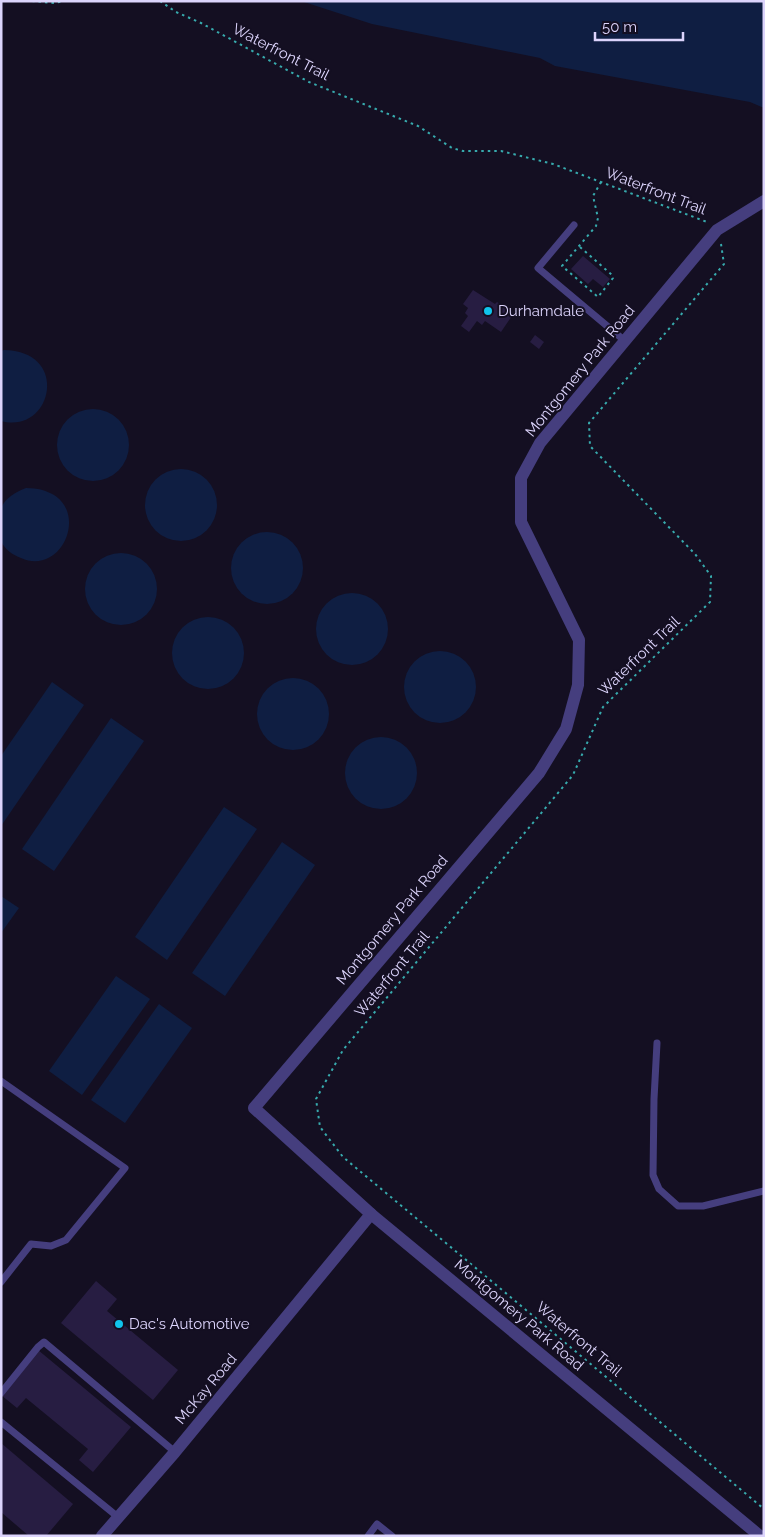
<svg xmlns="http://www.w3.org/2000/svg" width="765" height="1537" font-family="Raleway,sans-serif">
  <style>
    .water { fill: #0f1e42 }
    .building { fill: #271d42 }
    .lines { fill: none; stroke-linecap: round; stroke-linejoin: round }
    .path { stroke: #37aaad; stroke-width: 2; stroke-dasharray: 2.5 4; stroke-linecap: butt }
    .lane { stroke: #453e7e; stroke-width: 7 }
    .street { stroke: #453e7e; stroke-width: 12 }
    .poi-dot { fill: #10c4ec; stroke: #140f22; stroke-width: 2 }
    .labels { text-anchor: middle; dominant-baseline: central; stroke-width: 4; stroke-linejoin: round; paint-order: stroke }
    .street-label { font-size: 15px; fill: #dcd4fc; stroke: #140f22 }
    .poi-label { font-size: 15px; fill: #dcd4fc; stroke: #140f22; text-anchor: start }
  </style>
  <rect width="100%" height="100%" fill="#140f22"/>
  <g class="water">
    <path d="M301,1H764V108L750,102L555,66L540,58L372,24Z"/>
    <path d="M4,350C71,351 52,435 1,421V351Z"/>
    <circle cx="93" cy="445" r="36"/>
    <circle cx="181" cy="505" r="36"/>
    <path d="M26,488C98,489 68,579 21,558C13,555 5,550 1,541V508C6,497 16,492 26,488Z"/>
    <circle cx="267" cy="568" r="36"/>
    <circle cx="121" cy="589" r="36"/>
    <circle cx="352" cy="629" r="36"/>
    <circle cx="208" cy="653" r="36"/>
    <circle cx="440" cy="687" r="36"/>
    <circle cx="293" cy="714" r="36"/>
    <path d="M52,682L84,705L1,826V756Z"/>
    <path d="M111,718L144,741L54,871L22,849Z"/>
    <circle cx="381" cy="773" r="36"/>
    <path d="M224,807L257,829L167,960L135,937Z"/>
    <path d="M282,842L315,865L225,996L192,973Z"/>
    <path d="M1,896L19,908L1,933Z"/>
    <path d="M116,976L150,999L82,1095L49,1071Z"/>
    <path d="M159,1004L192,1028L125,1123L91,1100Z"/>
  </g>
  <g class="building">
    <path d="M583,256L610,279L603,287L593,279L588,284L571,269Z"/>
    <path d="M473,290L495,304L497,302L514,313L501,332L485,321L482,325L477,321L469,332L461,326L468,316L465,313L468,308L463,304Z"/>
    <path d="M535,335L544,342L539,349L530,342Z"/>
    <path d="M96,1281L117,1299L107,1311L178,1370L153,1400L61,1323Z"/>
    <path d="M38,1350L131,1427L93,1472L79,1460L88,1449L26,1398L17,1408L1,1395Z"/>
    <path d="M1,1443L73,1504L46,1536H29L1,1512Z"/>
  </g>
  <g class="lines">
    <g class="path">
      <path d="M32,1L54,3L65,1"/>
      <path d="M160,1L176,12L201,23L309,82L418,126L452,148L463,151H501L553,164L707,222"/>
      <path d="M721,244L724,264L589,423L590,446L695,554L711,576L710,602L603,707L573,775L343,1050L316,1099L320,1127L343,1157L764,1509"/>
      <path d="M580,247L612,275L613,278L598,297L562,266L596,226L598,218L593,196L601,182"/>
    </g>
    <g class="lane">
      <path d="M574,225L538,268L625,341"/>
      <path d="M657,1043L654,1099L653,1175L659,1189L678,1206H703L764,1191"/>
      <path d="M1,1081L125,1168L66,1240L51,1246L31,1244L1,1282"/>
      <path d="M1,1393L38,1347L44,1342L175,1452"/>
      <path d="M1,1422L118,1517"/>
      <path d="M368,1536L377,1524L392,1536"/>
    </g>
    <g class="street">
      <path d="M102,1536L175,1452L371,1214"/>
      <path d="M760,1536L371,1214L254,1108L539,773L566,729L578,685L579,640L521,522V478L540,443L717,230L764,201"/>
    </g>
  </g>
  <g class="poi-dot">
    <circle cx="488" cy="311" r="5"/>
    <circle cx="119" cy="1324" r="5"/>
  </g>
  <g class="labels">
    <g class="street-label">
      <text transform="translate(281 52) rotate(27)">Waterfront Trail</text>
      <text transform="translate(656 191) rotate(21)">Waterfront Trail</text>
      <text transform="translate(580 371) rotate(-51)">Montgomery Park Road</text>
      <text transform="translate(639 656) rotate(-44)">Waterfront Trail</text>
      <text transform="translate(392 920) rotate(-50)">Montgomery Park Road</text>
      <text transform="translate(392 974) rotate(-50)">Waterfront Trail</text>
      <text transform="translate(519 1315) rotate(40)">Montgomery Park Road</text>
      <text transform="translate(579 1339) rotate(40)">Waterfront Trail</text>
      <text transform="translate(206 1389) rotate(-50)">McKay Road</text>
    </g>
    <g class="poi-label">
      <text x="498" y="311">Durhamdale</text>
      <text x="129" y="1324">Dac's Automotive</text>
    </g>
  </g>
  <rect width="765" height="1537" fill="none" stroke="#dcd4fc" stroke-width="5"/>
  <path d="M595 32v8h88v-8" fill="none" stroke="#dcd4fc" stroke-width="2.5"/>
  <text x="602" y="32" font-size="15" fill="#dcd4fc" stroke="#140f22" stroke-width="4" paint-order="stroke">50 m</text>
</svg>
